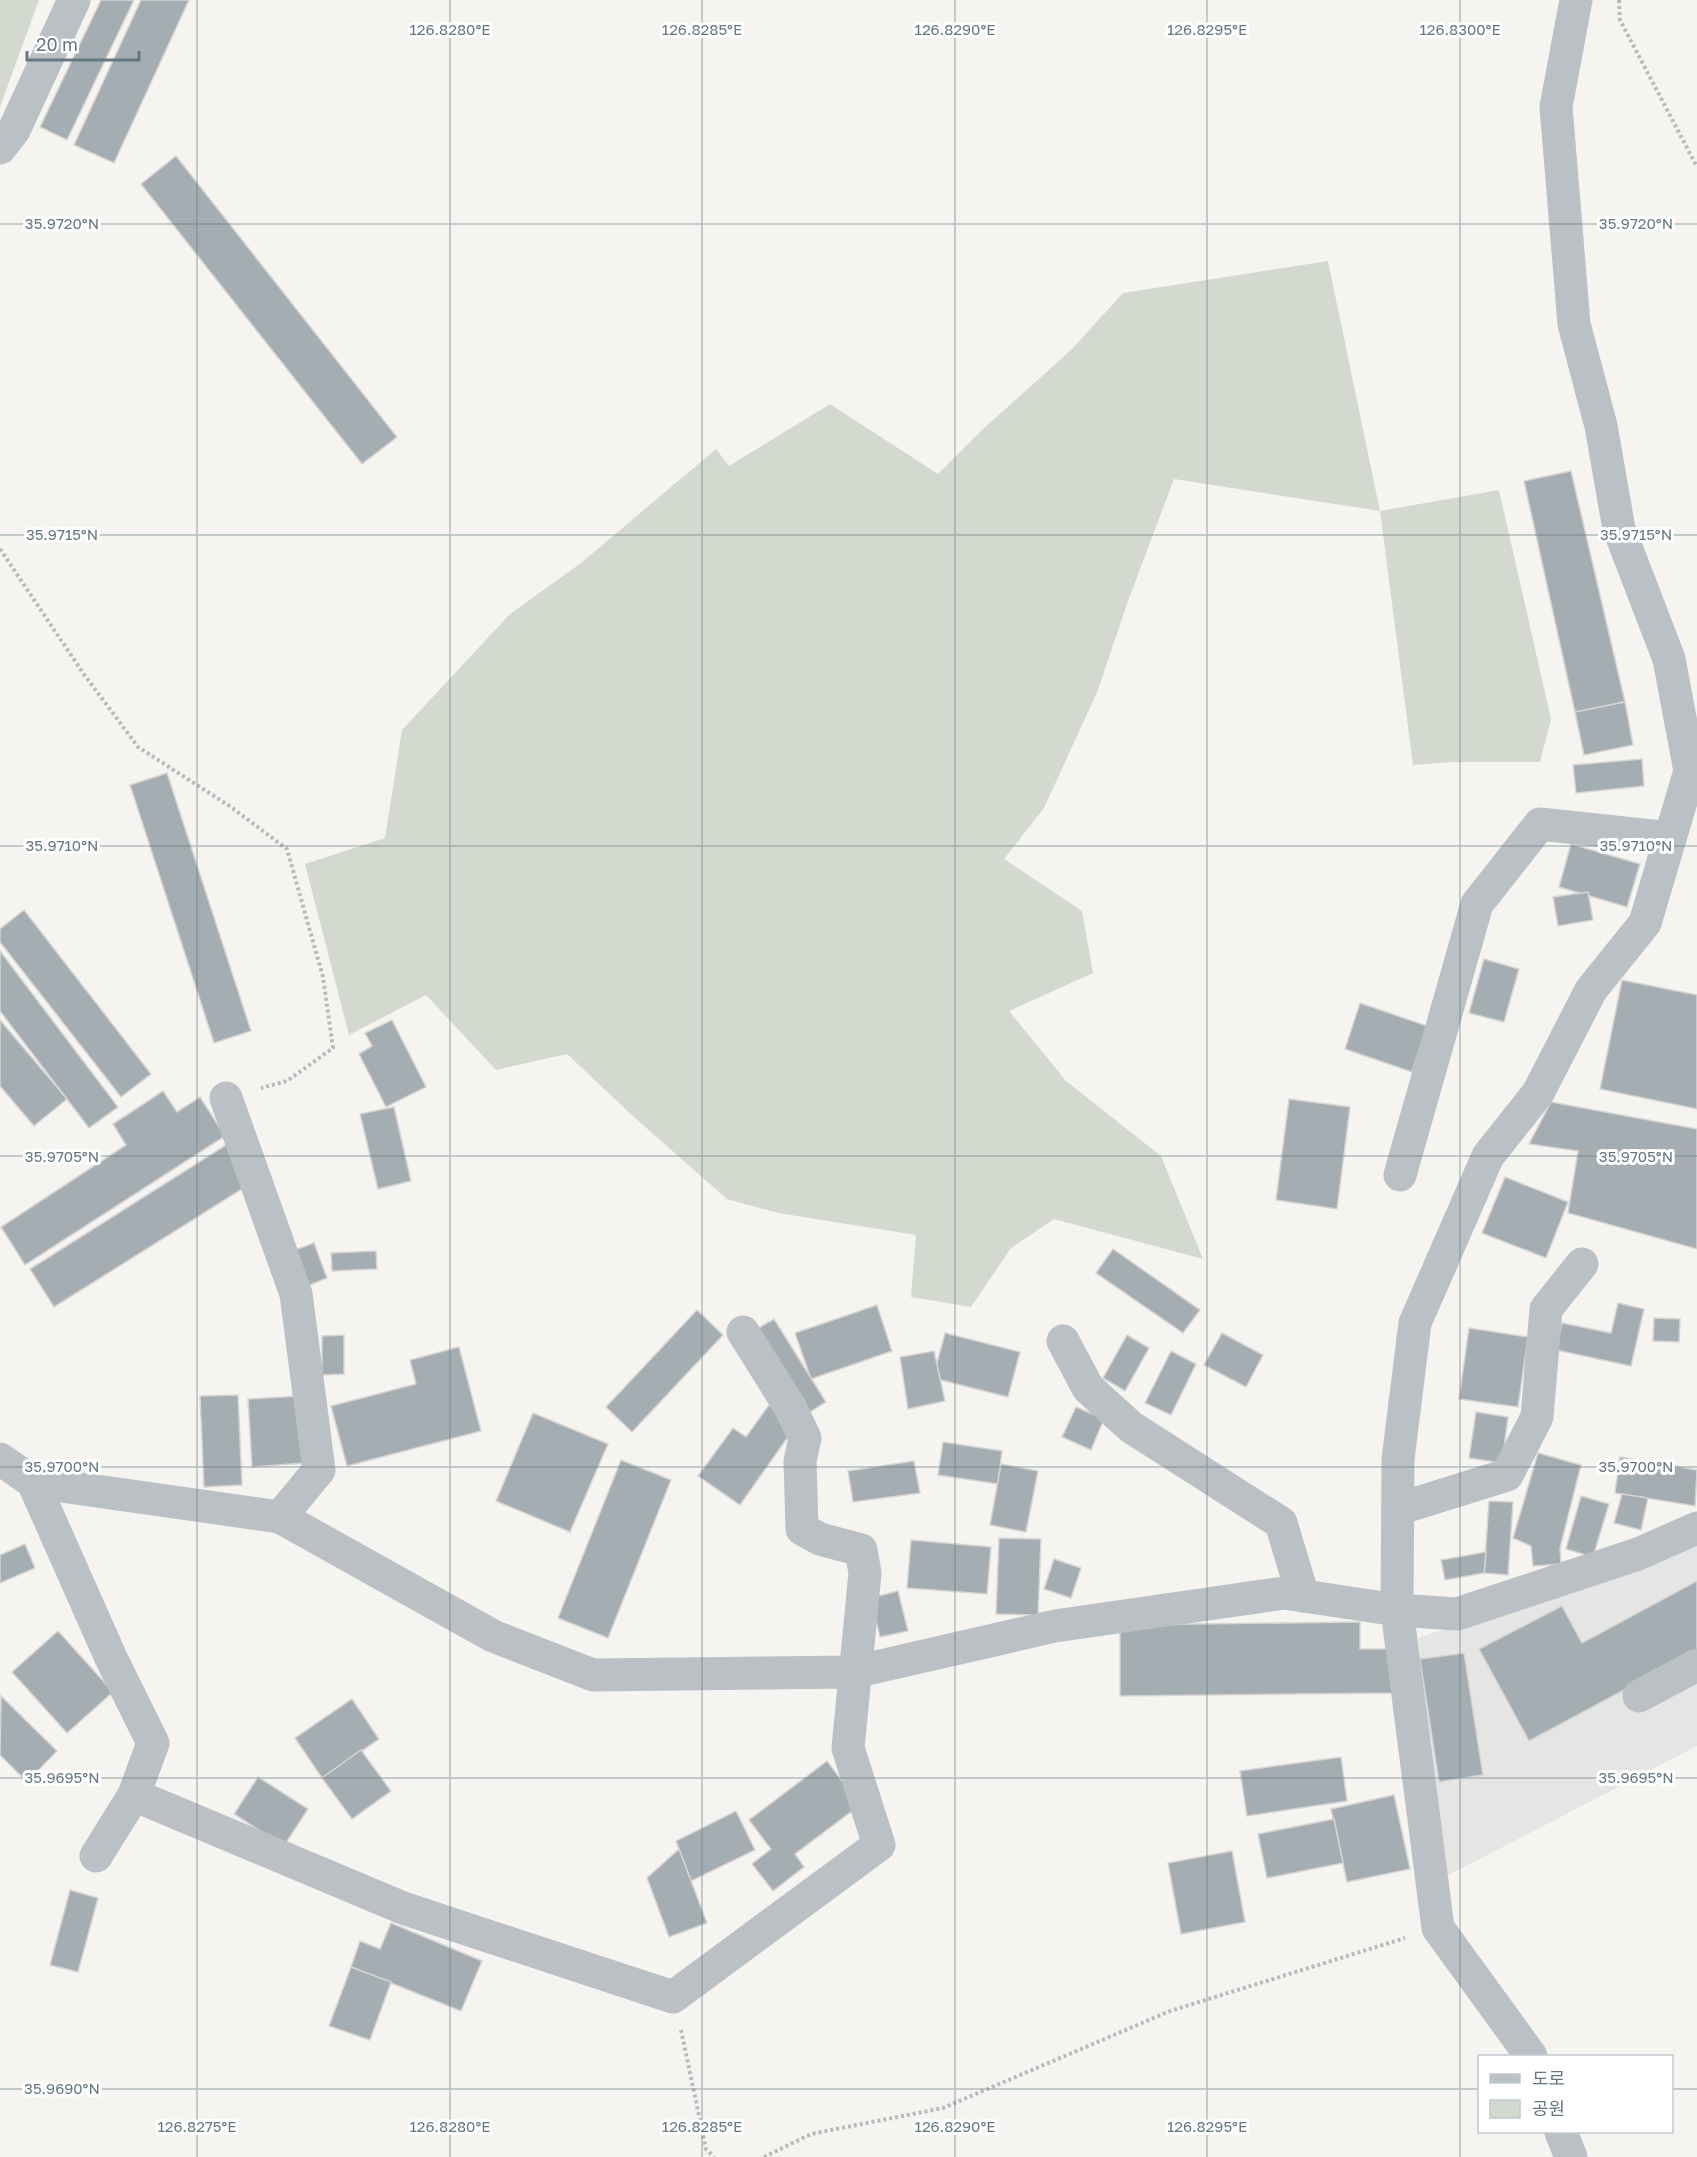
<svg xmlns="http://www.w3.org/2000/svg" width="1697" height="2157" font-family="'Golos Text','Noto Sans KR',sans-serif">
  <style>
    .built { fill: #e5e6e4 }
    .green { fill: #d4d9d0 }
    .building { fill: #a4adb1; stroke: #d6d5d3; stroke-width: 1.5 }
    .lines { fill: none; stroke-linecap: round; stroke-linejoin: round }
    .path { stroke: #b7babc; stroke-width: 4; stroke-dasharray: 3 3; stroke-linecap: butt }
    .minor { stroke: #bac0c3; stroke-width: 33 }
    .ticks { fill: none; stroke: #647881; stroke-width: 1.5; stroke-opacity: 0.45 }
    .ticks-label { font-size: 15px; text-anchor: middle; fill: #647881; stroke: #fff; stroke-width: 6; stroke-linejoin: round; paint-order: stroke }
  </style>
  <rect width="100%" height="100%" fill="#f5f4f0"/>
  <path class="built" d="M1697,1544V1746L1445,1877L1418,1638Z"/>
  <g class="green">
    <path d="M0,0H39L0,107Z"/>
    <path d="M1328,261L1380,511L1499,490L1551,719L1540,762H1453L1413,765L1380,511L1174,479L1128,601L1098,690L1044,808L1004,859L1082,911L1093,973L1009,1011L1066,1081L1161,1156L1203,1259L1054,1219L1011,1248L971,1307L911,1297L916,1235L778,1213L727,1199L635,1118L567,1054L496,1070L426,995L349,1035L305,864L385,838L402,730L510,614L581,563L716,449L729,466L830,404L938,474L982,430L1071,350L1123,293Z"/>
  </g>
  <g class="building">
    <path d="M101,0H134L67,140L40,127Z"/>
    <path d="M141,0H189L114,163L74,145Z"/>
    <path d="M176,156L397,437L362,464L141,184Z"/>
    <path d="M1571,471L1625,702L1575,712L1524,481Z"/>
    <path d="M1625,702L1633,745L1584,755L1575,712Z"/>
    <path d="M1642,759L1644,786L1576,793L1573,765Z"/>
    <path d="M167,773L251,1031L214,1043L130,785Z"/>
    <path d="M1571,844L1640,864L1627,907L1559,887Z"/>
    <path d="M1588,892L1593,920L1558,926L1553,897Z"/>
    <path d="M24,910L151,1074L121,1097L0,942V929Z"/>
    <path d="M0,951L118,1107L89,1128L0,1011Z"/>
    <path d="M1484,959L1519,969L1504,1022L1469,1013Z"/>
    <path d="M1622,980L1697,995V1109L1600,1089Z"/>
    <path d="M1360,1003L1427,1026L1412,1072L1345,1049Z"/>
    <path d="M0,1020L67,1099L34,1126L0,1086Z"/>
    <path d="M392,1020L426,1087L386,1107L359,1054L372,1046L365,1033Z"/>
    <path d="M163,1091L177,1112L200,1097L225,1136L25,1265L1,1227L126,1145L113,1124Z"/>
    <path d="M1289,1099L1350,1107L1337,1209L1276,1200Z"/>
    <path d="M1551,1102L1697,1129V1249L1568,1213L1578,1151L1529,1144Z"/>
    <path d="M394,1107L411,1181L378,1189L360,1114Z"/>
    <path d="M226,1145L250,1184L54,1307L30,1269Z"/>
    <path d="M1505,1177L1568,1202L1546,1258L1482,1233Z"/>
    <path d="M314,1243L327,1278L305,1287L292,1251Z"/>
    <path d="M1113,1249L1200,1310L1183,1333L1096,1273Z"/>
    <path d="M376,1251L377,1269L332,1271L331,1253Z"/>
    <path d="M1618,1303L1644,1309L1631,1366L1556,1350L1562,1323L1611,1333Z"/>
    <path d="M877,1305L892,1351L811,1379L795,1333Z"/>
    <path d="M697,1310L723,1335L632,1432L606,1407Z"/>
    <path d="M1654,1318L1680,1319L1679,1342L1653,1341Z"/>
    <path d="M774,1319L826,1402L802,1417L750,1333Z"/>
    <path d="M1469,1328L1528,1337L1518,1407L1459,1399Z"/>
    <path d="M945,1333L1020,1352L1008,1397L933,1378Z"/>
    <path d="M1222,1333L1263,1355L1246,1387L1204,1365Z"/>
    <path d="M344,1335V1374L322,1375V1336Z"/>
    <path d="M1127,1335L1149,1348L1125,1391L1103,1378Z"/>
    <path d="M459,1347L481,1431L347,1466L331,1406L416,1384L410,1360Z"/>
    <path d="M934,1351L945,1401L908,1409L900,1357Z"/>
    <path d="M1171,1351L1196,1364L1171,1415L1145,1403Z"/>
    <path d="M238,1395L242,1485L204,1487L200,1396Z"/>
    <path d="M300,1396L305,1463L252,1467L248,1399Z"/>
    <path d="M769,1405L797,1424L740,1505L698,1476L733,1428L746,1437Z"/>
    <path d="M1076,1407L1104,1419L1091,1450L1062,1437Z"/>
    <path d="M1476,1412L1508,1417L1502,1463L1469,1458Z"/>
    <path d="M533,1413L608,1444L570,1532L496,1501Z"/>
    <path d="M943,1442L1002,1451L998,1484L938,1475Z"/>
    <path d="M1538,1453L1581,1465L1560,1548L1561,1564L1533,1566L1531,1546L1513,1538Z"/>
    <path d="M1620,1457L1697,1470L1695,1506L1615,1493Z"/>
    <path d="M621,1460L671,1480L608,1638L558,1618Z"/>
    <path d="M914,1461L920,1493L853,1502L848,1471Z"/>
    <path d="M1001,1464L1038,1471L1026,1532L990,1525Z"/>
    <path d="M1622,1494L1648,1498L1641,1530L1614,1523Z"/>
    <path d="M1581,1496L1609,1504L1593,1557L1566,1549Z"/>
    <path d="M1489,1501L1513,1502L1508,1575L1484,1573Z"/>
    <path d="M999,1538L1041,1539L1038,1615L996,1614Z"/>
    <path d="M911,1540L991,1547L987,1594L907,1588Z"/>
    <path d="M25,1544L35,1568L0,1583V1555Z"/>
    <path d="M1486,1552L1484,1573L1445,1580L1441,1560Z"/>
    <path d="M1054,1559L1081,1568L1071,1598L1044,1589Z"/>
    <path d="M1697,1581V1651L1529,1741L1479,1649L1562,1606L1582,1643Z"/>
    <path d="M898,1591L908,1631L880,1637L871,1598Z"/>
    <path d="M1360,1622V1649H1392V1693L1120,1696V1625Z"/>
    <path d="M58,1631L113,1692L67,1733L12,1672Z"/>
    <path d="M1464,1653L1483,1775L1439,1782L1420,1659Z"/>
    <path d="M1,1696L57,1751L27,1782L0,1755Z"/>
    <path d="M352,1699L379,1739L322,1778L295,1738Z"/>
    <path d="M361,1750L391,1791L352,1819L322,1778Z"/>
    <path d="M1341,1757L1347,1801L1247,1816L1240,1771Z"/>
    <path d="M827,1761L860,1805L795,1854L804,1867L773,1891L752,1864L771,1849L749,1820Z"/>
    <path d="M258,1777L308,1809L284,1846L234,1814Z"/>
    <path d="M1394,1795L1410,1869L1347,1882L1331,1809Z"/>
    <path d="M736,1811L755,1850L691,1881L676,1841Z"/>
    <path d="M1334,1819L1343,1863L1267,1878L1258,1834Z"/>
    <path d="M679,1849L707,1923L669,1937L647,1878Z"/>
    <path d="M1232,1851L1245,1922L1181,1934L1168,1863Z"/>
    <path d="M70,1890L98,1898L78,1972L50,1965Z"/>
    <path d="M391,1923L482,1961L461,2011L351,1967L360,1941L380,1949Z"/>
    <path d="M351,1967L391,1982L370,2040L329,2026Z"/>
  </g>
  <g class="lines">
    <g class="path">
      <path d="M1619,0L1620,20L1697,167"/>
      <path d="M0,549L83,673L138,747L231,807L287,849L323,977L333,1048L287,1081L261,1088"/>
      <path d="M681,2030L706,2149L714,2157"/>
      <path d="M764,2157L811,2134L943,2108L1170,2011L1405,1938"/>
    </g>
    <g class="minor">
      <path d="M1576,0L1556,107L1574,324L1601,426L1619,529L1669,659L1690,771L1645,923L1591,990L1538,1093L1488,1156L1415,1323L1398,1459L1397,1610L1457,1614L1638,1554L1697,1528"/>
      <path d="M0,148L14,130L74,0"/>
      <path d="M226,1098L296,1294L319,1470L280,1517"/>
      <path d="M1400,1175L1477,904L1540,824L1670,838"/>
      <path d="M1063,1341L1088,1388L1131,1427L1281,1523L1303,1596"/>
      <path d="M0,1459L33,1482L280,1517L493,1636L593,1675L854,1672L1055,1626L1284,1593L1397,1610L1438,1928L1531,2056"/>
      <path d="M33,1482L111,1658L153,1743L134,1795L403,1908L673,1997L879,1845L848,1748L865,1573L861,1550L820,1539L802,1529L800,1461L805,1438L790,1407L743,1332"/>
      <path d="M1398,1509L1507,1475L1537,1417L1546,1309L1582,1264"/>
      <path d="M1639,1696L1697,1665"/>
      <path d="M96,1856L134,1795"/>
      <path d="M1561,2132L1571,2157"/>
    </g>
  </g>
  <path class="ticks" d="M197,0V2157M450,0V2157M702,0V2157M955,0V2157M1207,0V2157M1460,0V2157M0,224H1697M0,535H1697M0,846H1697M0,1156H1697M0,1467H1697M0,1778H1697M0,2089H1480M1672,2089H1697"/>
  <g class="ticks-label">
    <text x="450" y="35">126.8280°E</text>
    <text x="702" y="35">126.8285°E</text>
    <text x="955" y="35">126.8290°E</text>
    <text x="1207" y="35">126.8295°E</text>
    <text x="1460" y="35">126.8300°E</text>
    <text x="62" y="229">35.9720°N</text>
    <text x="1636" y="229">35.9720°N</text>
    <text x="62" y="540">35.9715°N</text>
    <text x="1636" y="540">35.9715°N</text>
    <text x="62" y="851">35.9710°N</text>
    <text x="1636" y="851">35.9710°N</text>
    <text x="62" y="1162">35.9705°N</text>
    <text x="1636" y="1162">35.9705°N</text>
    <text x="62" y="1472">35.9700°N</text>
    <text x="1636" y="1472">35.9700°N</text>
    <text x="62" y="1783">35.9695°N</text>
    <text x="1636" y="1783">35.9695°N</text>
    <text x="62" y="2094">35.9690°N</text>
    <text x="197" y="2132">126.8275°E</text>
    <text x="450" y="2132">126.8280°E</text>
    <text x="702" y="2132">126.8285°E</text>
    <text x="955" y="2132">126.8290°E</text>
    <text x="1207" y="2132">126.8295°E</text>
  </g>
  <rect x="1478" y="2055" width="195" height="78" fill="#ffffff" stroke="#c1c9cd" stroke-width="1.5"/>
  <rect x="1490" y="2074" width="30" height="9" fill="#bac0c3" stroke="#c1c9cd" stroke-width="1.5"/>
  <text x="1532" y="2085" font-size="18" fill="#647881">도로</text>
  <rect x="1490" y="2100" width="30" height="18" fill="#d4d9d0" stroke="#c1c9cd" stroke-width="1.5"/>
  <text x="1532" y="2115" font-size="18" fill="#647881">공원</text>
  <path d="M27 51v9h112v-9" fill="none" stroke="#647881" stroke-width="3"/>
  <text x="36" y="51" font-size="18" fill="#647881" stroke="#ffffff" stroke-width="4.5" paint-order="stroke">20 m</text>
</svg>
